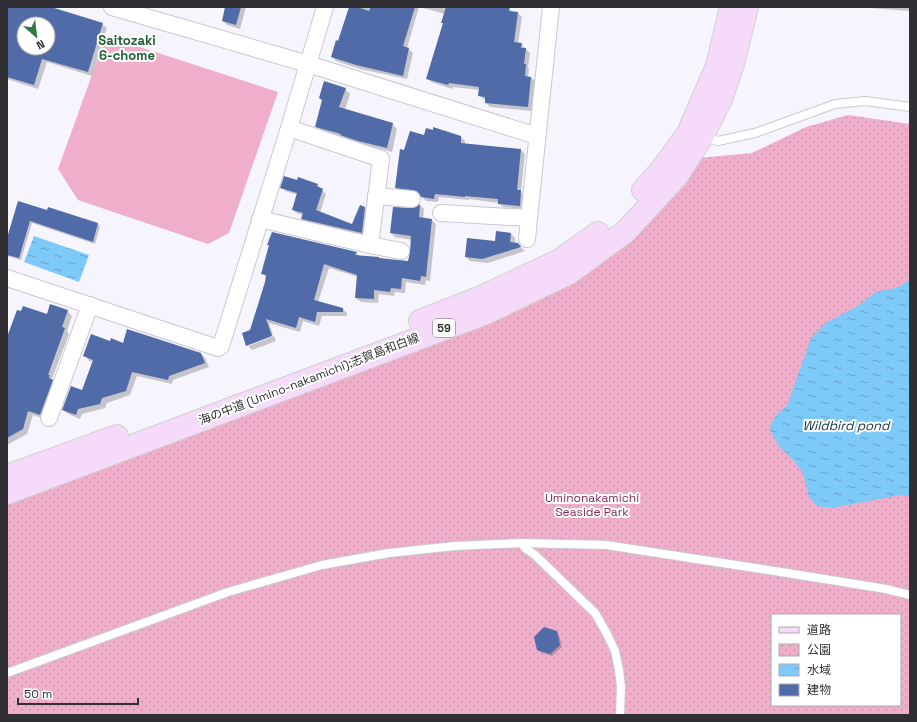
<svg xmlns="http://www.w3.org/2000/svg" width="917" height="722" font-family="'Space Grotesk','Noto Sans JP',sans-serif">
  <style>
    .park { fill: url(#park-dots); fill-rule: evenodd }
    .pitch { fill: #efaeca }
    .water { fill: url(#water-ripples) }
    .shadow { fill: #0003; fill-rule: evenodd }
    .building { fill: #506ba7; fill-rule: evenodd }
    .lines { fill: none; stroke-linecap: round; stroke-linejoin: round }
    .service-casing { stroke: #c9c8d2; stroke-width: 10 }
    .minor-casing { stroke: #c9c8d2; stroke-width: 18 }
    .primary-casing { stroke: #d1d1d2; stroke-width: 24 }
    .service { stroke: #fff; stroke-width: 8 }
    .minor { stroke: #fff; stroke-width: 16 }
    .primary { stroke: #f5daf9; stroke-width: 22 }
    .labels { text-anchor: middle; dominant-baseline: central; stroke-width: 4; stroke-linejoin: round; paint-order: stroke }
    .shield { fill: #fff; stroke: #6e6d70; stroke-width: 1 }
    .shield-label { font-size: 11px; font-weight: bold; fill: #302f33 }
    .street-label { font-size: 12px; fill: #302f33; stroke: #fff }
    .park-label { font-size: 12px; fill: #832a59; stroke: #fff }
    .neighbourhood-label { font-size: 13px; font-weight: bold; fill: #1c5e30; stroke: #fff }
    .water-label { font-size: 13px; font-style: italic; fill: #0d3043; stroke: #fff }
  </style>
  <defs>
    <pattern id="park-dots" width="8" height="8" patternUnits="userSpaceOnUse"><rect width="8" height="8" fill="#efaeca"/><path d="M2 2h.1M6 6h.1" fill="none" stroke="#cd96ae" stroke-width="1.8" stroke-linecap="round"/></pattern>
    <pattern id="water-ripples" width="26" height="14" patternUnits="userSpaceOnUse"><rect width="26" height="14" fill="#7dcaf8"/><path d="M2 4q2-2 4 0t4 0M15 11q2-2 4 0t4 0" fill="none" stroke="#67a4c9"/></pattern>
  </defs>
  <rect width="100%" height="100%" fill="#f6f5fd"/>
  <path class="park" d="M848,115L910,124V715H7V500L575,280L698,158L752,153L806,127ZM772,615H900V705H772Z"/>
  <path class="pitch" d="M106,36L278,92L229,233L208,244L78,200L58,169Z"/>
  <g class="water">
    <path d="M34,236L89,255L79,282L24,262Z"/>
    <path d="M910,280V496L900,495L832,508L817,506L809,497L803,473L794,461L779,446L769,428L777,414L787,406L811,338L826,323L858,306L876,292L896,288Z"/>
  </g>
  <g class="shadow">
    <path d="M7,7H47L102,24L107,28L92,76L47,62L38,89L7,79ZM24,24H48V48H24Z"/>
    <path d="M226,7H246L240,29L227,25L223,21Z"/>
    <path d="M350,7H496L509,9L513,12L518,13L522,17L518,44H521L530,53L528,68L529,69L528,77H531L535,81L532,111L490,107L486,103V100L483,99L479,95L480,90L453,87L452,89L431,82L427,78L444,24L442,23L445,14L419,7L407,48L413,53L407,79L360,69L336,61L332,57L339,42Z"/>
    <path d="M868,7H910V11L869,8Z"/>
    <path d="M345,89L350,94L345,110L392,124L397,129L392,152L346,140L344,138L321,131L316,126L323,101L320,98Z"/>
    <path d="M425,136L461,137L465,141V144L521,150L525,154L521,192L525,195L524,209L503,207L499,203L469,199V200L439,197L438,202L426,201L418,193L400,192L396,188L404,152Z"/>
    <path d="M317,185L326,194L320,213L353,226L365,208L369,212L365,236L305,222L302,219L303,215L296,213L293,209L298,195L285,191L282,187Z"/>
    <path d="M19,202L48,211V208L98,224L100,227L95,244L32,223L21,260L7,256V241Z"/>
    <path d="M420,205L424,209L423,219L432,220L436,224L430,281L426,280L425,285L406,282L405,293L395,292L394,296L379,294L378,303L361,302L356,298L358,277L329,268L318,302L343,309L347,313V316H322L319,326L303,321L300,332L269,323L273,335L248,344V346L247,345L267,278L262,273L270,246L268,245L356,252L360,257L409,262L412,240L395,237L391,233Z"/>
    <path d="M511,234L515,238V244H518L525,251L488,263L470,261L466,257Z"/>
    <path d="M67,311L72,316L67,331L69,334L52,379L57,385L45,419L33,415L27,434L7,445V340L47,315Z"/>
    <path d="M274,336L276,341L252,350L248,346Z"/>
    <path d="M110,342L200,353L205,358L209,367L173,380L172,384L137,376L130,395L107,403L105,408L82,414L80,419L68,414L63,410L83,391L93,362L89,361L85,356Z"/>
    <path d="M557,632L559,635L562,647L552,656L540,652L538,650Z"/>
  </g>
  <g class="building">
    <path d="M7,7H51L103,23L88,72L42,59L34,85L7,77ZM24,24H48V48H24Z"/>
    <path d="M225,7H241L236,25L222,21Z"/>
    <path d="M349,7H357L369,11L371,7H415L403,46L409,48L403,76L356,65L331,57L336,40L338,41Z"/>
    <path d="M446,7H510L509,11L518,12L514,42L522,43L521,48H526L524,64H526L525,76L531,77L528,107L485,103V97L478,96L479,87L449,83L448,85L426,79L443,23H441Z"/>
    <path d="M324,81L346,88L339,107L393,123L387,148L358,141L340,135L341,134L315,127L322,100L319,98Z"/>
    <path d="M433,127L461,136V143L521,149L517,190H521L520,206L498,204V199L465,196V197L435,194L434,199L421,197L417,191L395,188L400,149L404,150L410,131L424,135L426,128L433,130Z"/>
    <path d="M284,176L297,180L298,177L318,184L317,186L323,189L316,210L352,224L360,205L365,207L362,233L301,219L303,213L292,210L297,193L280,188Z"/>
    <path d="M18,201L47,210L48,207L98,223L93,242L30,221L19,258L7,255V238Z"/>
    <path d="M420,204L419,217L432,219L426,277L421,276L420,281L402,278L401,289L391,288L390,292L374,290V299L355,298L357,275L324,264L314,300L343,308V312H317L315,322L299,317L296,328L266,319L272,336L246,346L242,333L250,330L265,282L266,275L261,274L269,245H267L272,232L357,252L355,255L379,257V258L408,261L410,252L411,236L390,233L393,207L412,208L416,207Z"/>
    <path d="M496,231L511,233L510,242L518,243L521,247L482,259L465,257L467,238L495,241Z"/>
    <path d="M50,304L68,310L62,327L65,328L48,375H50L49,378L53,380L40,415L28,411L23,429L7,438V337L17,310L21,311L23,306L47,314Z"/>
    <path d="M127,329L201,353L205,363L169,376L168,380L132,372L126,391L102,398L100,404L78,409L76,415L62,410L71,386L82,390L93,360L83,356L91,334L110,341L111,338L123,343Z"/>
    <path d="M544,627L557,631L560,645L550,654L537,650L534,637Z"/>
  </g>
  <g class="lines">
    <defs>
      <g id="service">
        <path d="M702,137L718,141L755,133L835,104L865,101L910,107"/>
        <path d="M522,543L525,548L535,555L595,613L607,634L615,651L619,670L621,687L620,715"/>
        <path d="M7,673L228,592L322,565L389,553L455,546L522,543L606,545L781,572L886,589L910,595"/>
      </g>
      <g id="minor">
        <path d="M112,7L308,64L537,136"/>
        <path d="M376,196L412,199"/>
        <path d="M441,213L529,218L551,7"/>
        <path d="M260,219L370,245L381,159L289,128"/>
        <path d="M527,239L529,218"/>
        <path d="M370,245L401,251"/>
        <path d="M7,278L218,348L221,346L289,128L325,7"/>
        <path d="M49,418L90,305"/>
      </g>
      <g id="primary">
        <path d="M643,190L662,169L688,133L717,66L731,7"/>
        <path d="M420,321L479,298L560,260L598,233"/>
        <path d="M7,476L117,436"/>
        <path d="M7,493L486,313L569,273L625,232L677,176L702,137L721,99L733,64L747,7"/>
      </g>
    </defs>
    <use href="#service" class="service-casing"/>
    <use href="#minor" class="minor-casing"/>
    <use href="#primary" class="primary-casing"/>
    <use href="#service" class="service"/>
    <use href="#minor" class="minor"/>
    <use href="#primary" class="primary"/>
  </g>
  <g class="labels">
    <rect class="shield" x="433" y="319" width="22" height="18" rx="3"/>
    <g class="shield-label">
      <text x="444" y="328">59</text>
    </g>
    <g class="street-label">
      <text transform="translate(309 379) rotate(-21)">海の中道 (Umino-nakamichi);志賀島和白線</text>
    </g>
    <g class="park-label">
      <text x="592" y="498">Uminonakamichi<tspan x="592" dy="14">Seaside Park</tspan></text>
    </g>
    <g class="neighbourhood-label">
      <text x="127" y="40">Saitozaki<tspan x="127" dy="15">6-chome</tspan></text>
    </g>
    <g class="water-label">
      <text x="846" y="425">Wildbird pond</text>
    </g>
  </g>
  <rect width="917" height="722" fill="none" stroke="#302f33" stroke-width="16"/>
  <rect x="771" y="614" width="130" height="92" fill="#ffffff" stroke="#acacad"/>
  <rect x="779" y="627" width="20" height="6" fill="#f5daf9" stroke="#acacad"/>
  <text x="807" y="634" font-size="12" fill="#302f33">道路</text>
  <rect x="779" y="644" width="20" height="12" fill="url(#park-dots)" stroke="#acacad"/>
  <text x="807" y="654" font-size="12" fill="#302f33">公園</text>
  <rect x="779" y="664" width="20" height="12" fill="url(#water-ripples)" stroke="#acacad"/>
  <text x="807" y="674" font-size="12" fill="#302f33">水域</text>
  <rect x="779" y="684" width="20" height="12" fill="#506ba7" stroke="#acacad"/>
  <text x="807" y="694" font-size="12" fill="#302f33">建物</text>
  <g transform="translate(36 36) rotate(152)"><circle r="19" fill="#ffffff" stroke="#acacad"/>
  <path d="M0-3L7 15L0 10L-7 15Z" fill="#327844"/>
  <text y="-6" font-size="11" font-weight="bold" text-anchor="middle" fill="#302f33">N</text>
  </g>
  <path d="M18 698v6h120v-6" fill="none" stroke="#302f33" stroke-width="2"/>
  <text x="24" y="698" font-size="12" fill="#302f33" stroke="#ffffff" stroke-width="3" paint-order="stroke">50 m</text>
</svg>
